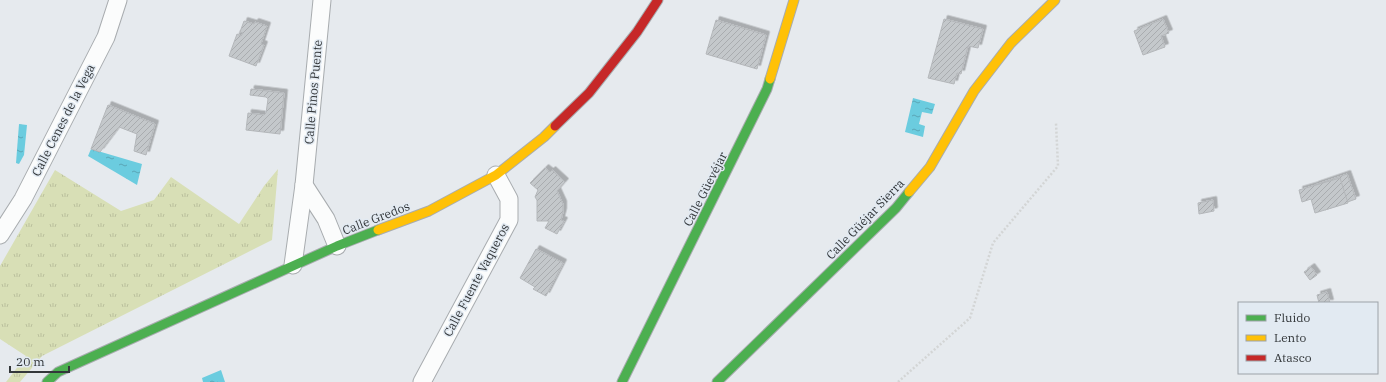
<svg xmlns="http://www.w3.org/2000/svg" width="1386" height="382" font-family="'IBM Plex Serif',serif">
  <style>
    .grass { fill: url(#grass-tufts) }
    .water { fill: url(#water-ripples) }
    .building { fill: url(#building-hatch); stroke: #b4b7ba; filter: url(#shadow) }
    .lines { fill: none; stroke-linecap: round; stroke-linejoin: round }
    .street-casing { stroke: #a8acaf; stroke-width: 19 }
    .fast-casing { stroke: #a8acaf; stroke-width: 11 }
    .slow-casing { stroke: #a8acaf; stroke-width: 11 }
    .jam-casing { stroke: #a8acaf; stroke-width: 11 }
    .path { stroke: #d3d5d5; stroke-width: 2.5; stroke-dasharray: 2 2; stroke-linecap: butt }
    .street { stroke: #fbfcfc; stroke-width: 17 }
    .fast { stroke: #4caf50; stroke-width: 9 }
    .slow { stroke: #ffc107; stroke-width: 9 }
    .jam { stroke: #c62828; stroke-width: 9 }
    .labels { text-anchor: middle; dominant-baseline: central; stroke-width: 3; stroke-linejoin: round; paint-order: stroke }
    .street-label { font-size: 12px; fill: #33373a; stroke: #e2eaf2 }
  </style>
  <defs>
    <pattern id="grass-tufts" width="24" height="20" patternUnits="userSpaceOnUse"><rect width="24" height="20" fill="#d8dfb6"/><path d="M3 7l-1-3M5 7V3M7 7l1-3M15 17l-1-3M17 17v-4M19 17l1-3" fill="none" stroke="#bac09d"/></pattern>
    <pattern id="water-ripples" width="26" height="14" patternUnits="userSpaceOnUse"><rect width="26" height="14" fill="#6bccdf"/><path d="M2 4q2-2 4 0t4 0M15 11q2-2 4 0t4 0" fill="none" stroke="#59a6b6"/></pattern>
    <pattern id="building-hatch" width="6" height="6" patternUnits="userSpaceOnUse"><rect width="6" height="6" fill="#c4c8cb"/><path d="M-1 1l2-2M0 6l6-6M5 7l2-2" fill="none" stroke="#a9acaf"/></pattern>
    <filter id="shadow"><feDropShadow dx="3.5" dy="-3.5" stdDeviation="0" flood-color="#0004"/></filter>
  </defs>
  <rect width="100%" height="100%" fill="#e6eaee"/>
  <path class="grass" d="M278,169L272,240L42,356L20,382H6L26,356L0,339V266L55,170L121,211L154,200L171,177L239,224L264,186Z"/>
  <g class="water">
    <path d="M913,98L935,104L932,114L922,112L919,124L925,126L923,137L905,132Z"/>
    <path d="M19,124L27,125L24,155L19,164L16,163Z"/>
    <path d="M91,149L142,164L137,185L88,156Z"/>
    <path d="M221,370L225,382H203L202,378Z"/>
  </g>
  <g class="building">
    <path d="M944,19L983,29L978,48L968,46L961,74L957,73L954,84L928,78Z"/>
    <path d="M1163,19L1169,33L1161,36L1165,47L1143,55L1134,31Z"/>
    <path d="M716,20L766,35L757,69L706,54Z"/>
    <path d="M244,21L254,24L255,22L267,26L261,44L264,45L256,66L229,56L237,34L241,36L243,33L240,32Z"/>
    <path d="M251,89L284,93L280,134L246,130L248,113L264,115L266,113L268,99L266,97L250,95Z"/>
    <path d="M108,105L155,124L146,155L134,151L137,134L119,127L100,152L91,149Z"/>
    <path d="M545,168L550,172L552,170L565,182L557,191L563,204V212L561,220L564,221L557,234L545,228L549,221H537V200L535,197L538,190L530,183Z"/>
    <path d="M1347,174L1356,199L1325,210L1315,185Z"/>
    <path d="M1340,178L1348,203L1315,213L1311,199L1302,202L1299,190Z"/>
    <path d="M1213,200L1214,211L1199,214L1198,203Z"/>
    <path d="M536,249L563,263L546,296L533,289L535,287L520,278Z"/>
    <path d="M1311,267L1317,275L1310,280L1304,272Z"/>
    <path d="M1327,292L1330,303H1319L1317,295Z"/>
  </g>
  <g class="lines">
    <defs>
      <g id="street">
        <path d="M304,185L326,219L337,246"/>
        <path d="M0,235L23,199L106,37L118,0"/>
        <path d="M293,265L304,185L322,0"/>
        <path d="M422,382L509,220V199L496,175"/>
      </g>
      <g id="fast">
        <path d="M47,382L58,372L337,246L378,230"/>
        <path d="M622,382L767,89L770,79"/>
        <path d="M717,382L896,208L909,192"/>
      </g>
      <g id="slow">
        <path d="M770,79L794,0"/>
        <path d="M909,192L930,167L974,91L1011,43L1055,0"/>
        <path d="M378,230L429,211L496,175L544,137L555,126"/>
      </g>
      <path id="jam" d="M555,126L589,93L637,32L658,0"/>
    </defs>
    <use href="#street" class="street-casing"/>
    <use href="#fast" class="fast-casing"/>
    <use href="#slow" class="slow-casing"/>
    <use href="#jam" class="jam-casing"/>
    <path class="path" d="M898,382L970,318L993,243L1058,166L1056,123"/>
    <use href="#street" class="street"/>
    <use href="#fast" class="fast"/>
    <use href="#slow" class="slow"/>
    <use href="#jam" class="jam"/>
  </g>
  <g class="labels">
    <g class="street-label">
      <text transform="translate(313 92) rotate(-85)">Calle Pinos Puente</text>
      <text transform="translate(63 120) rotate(-63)">Calle Cenes de la Vega</text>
      <text transform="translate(705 189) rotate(-63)">Calle Güevéjar</text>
      <text transform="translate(376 218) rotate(-21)">Calle Gredos</text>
      <text transform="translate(865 219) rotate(-46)">Calle Güéjar Sierra</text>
      <text transform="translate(476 280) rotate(-62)">Calle Fuente Vaqueros</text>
    </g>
  </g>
  <rect x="1238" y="302" width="140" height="72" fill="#e2eaf2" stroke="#9ca2a8"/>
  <rect x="1246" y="315" width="20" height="6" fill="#4caf50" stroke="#9ca2a8"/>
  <text x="1274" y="322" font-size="12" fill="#33373a">Fluido</text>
  <rect x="1246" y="335" width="20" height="6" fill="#ffc107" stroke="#9ca2a8"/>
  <text x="1274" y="342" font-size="12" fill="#33373a">Lento</text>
  <rect x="1246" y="355" width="20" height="6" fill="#c62828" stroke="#9ca2a8"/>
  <text x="1274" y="362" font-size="12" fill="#33373a">Atasco</text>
  <path d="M10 366v6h59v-6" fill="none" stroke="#33373a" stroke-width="2"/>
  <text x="16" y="366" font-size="12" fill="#33373a" stroke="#e2eaf2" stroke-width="3" paint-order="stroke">20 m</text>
</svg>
